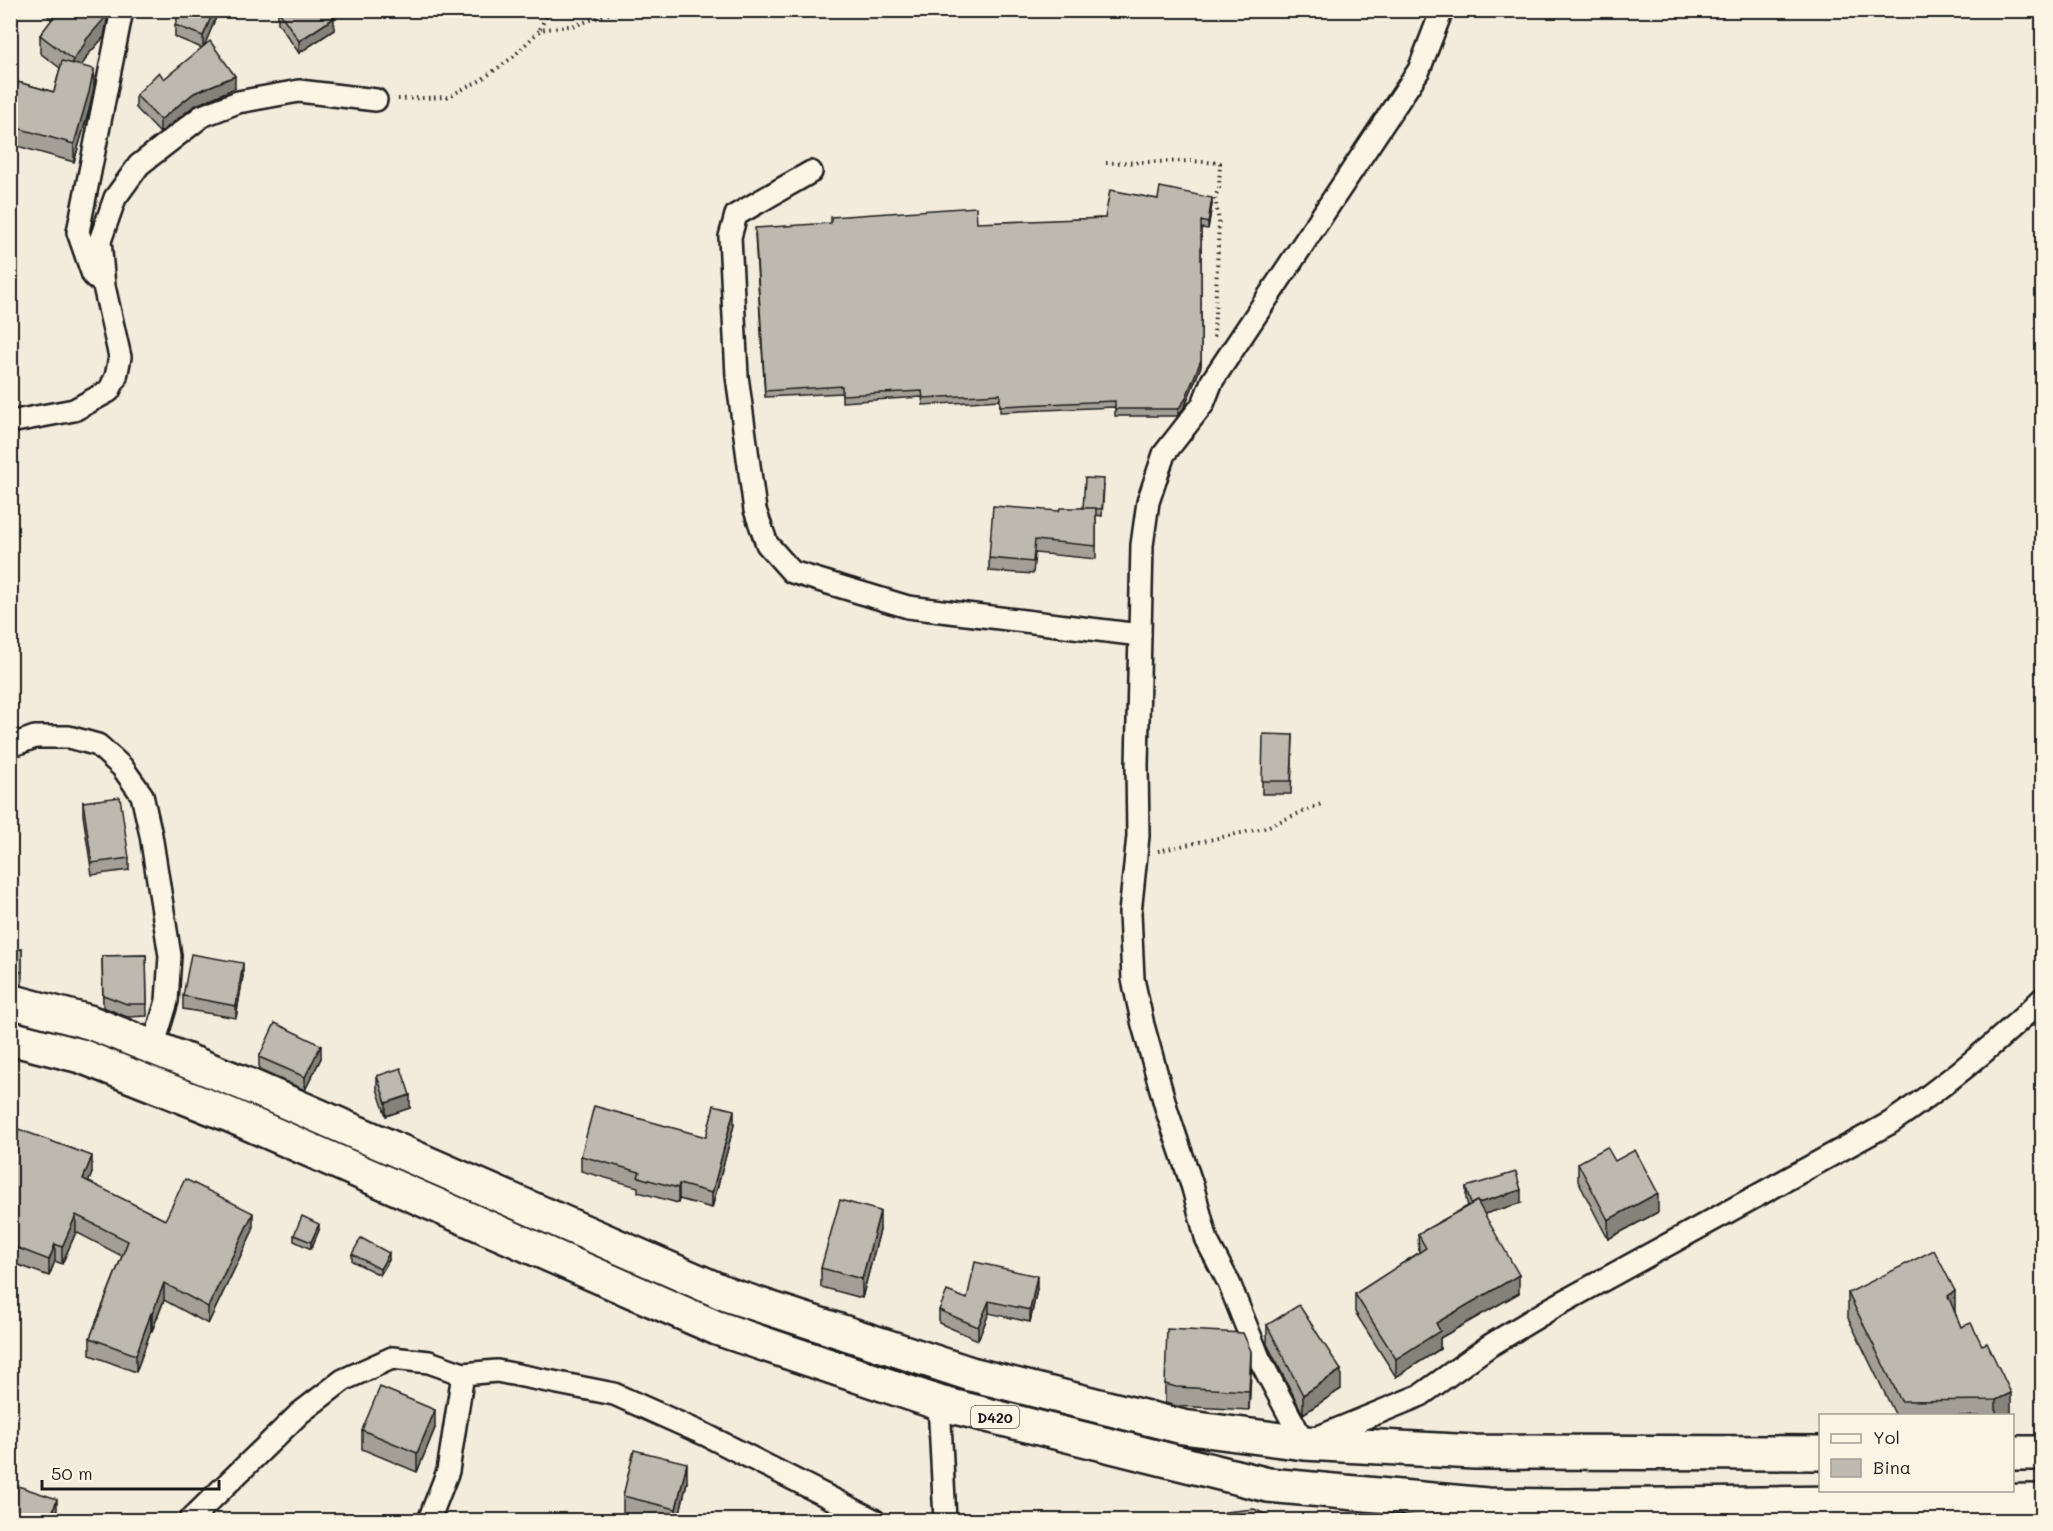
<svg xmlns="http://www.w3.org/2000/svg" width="2053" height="1531" font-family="Mali,sans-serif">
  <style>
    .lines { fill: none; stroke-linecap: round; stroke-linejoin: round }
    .minor-casing { stroke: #1c1c1c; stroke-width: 26 }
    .trunk-casing { stroke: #1c1c1c; stroke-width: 38 }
    .path { stroke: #1c1c1c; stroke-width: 4; stroke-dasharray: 1.5 4.5; stroke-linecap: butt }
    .minor { stroke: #fcf5e5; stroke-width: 21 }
    .trunk { stroke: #fcf5e5; stroke-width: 33 }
    .wall { fill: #a39f96; stroke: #1c1c1c; stroke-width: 1.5 }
    .shaded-wall { fill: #85827a; stroke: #1c1c1c; stroke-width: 1.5 }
    .building { fill: #beb9ae; stroke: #1c1c1c; stroke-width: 1.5 }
    .labels { text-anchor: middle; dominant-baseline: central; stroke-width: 5; stroke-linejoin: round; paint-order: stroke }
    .shield { fill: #fcf5e5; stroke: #5f5d58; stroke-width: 1.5 }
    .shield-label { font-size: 14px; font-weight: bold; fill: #1c1c1c }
  </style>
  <rect width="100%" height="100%" fill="#f3ecdd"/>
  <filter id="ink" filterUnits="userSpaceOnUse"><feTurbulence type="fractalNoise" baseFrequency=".0167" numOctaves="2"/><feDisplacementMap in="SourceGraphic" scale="12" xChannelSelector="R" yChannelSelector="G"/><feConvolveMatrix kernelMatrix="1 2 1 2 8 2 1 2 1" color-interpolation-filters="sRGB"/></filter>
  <g filter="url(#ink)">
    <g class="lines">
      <defs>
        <g id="minor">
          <path d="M1442,10L1419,70L1212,381L1203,404L1164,454L1148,502L1142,545L1137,765L1138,836L1130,913L1133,979L1143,1025L1167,1111L1193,1188L1207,1241L1229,1283L1259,1358L1304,1443L1421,1395L1489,1346L1552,1308L1890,1123C1945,1086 1995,1045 2042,999"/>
          <path d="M811,172L736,215L730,237L737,376L755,510L767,544L792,572L908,607L1140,635"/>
          <path d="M97,279L93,275L78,232L122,10"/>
          <path d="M10,422L74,410L109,391L116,377L120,357L104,286L100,241L115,198L139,165L202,116L238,102L299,91L376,100"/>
          <path d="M10,746L35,737H69L98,745L122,767L142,795L151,835L170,956L167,1001L158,1031L151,1046"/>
          <path d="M939,1403L945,1520"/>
          <path d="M190,1520L300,1413L343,1380L392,1358L429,1362L463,1374L497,1371L614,1394L706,1435L874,1520"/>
          <path d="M429,1520L448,1471L463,1374"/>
        </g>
        <g id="trunk">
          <path d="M10,1001L89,1022L245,1084L729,1295L971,1374L1183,1427L1304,1443L1475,1452L1820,1453"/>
          <path d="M10,1038L81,1056L230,1115L717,1328L939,1403L1268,1485L1487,1505L1566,1506L2042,1501"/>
          <path d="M2012,1453H2042"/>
        </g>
      </defs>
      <use href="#minor" class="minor-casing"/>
      <use href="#trunk" class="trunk-casing"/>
      <g class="path">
        <path d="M540,29L549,10"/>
        <path d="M398,99L447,97L481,80L513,57L540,30L576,25L619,10"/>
        <path d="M1106,163L1191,161L1220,163L1219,188L1215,197L1219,222L1214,338"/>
        <path d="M1158,851L1264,828L1321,804"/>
      </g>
      <use href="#minor" class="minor"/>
      <use href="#trunk" class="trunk"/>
    </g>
    <g class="wall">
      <path d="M42,10H107V20L104,37L86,57V59L81,66L94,87L89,110L74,162L10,144V80L54,92L60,68L40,53V35L52,20Z"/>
      <path d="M219,10L204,46L235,88L194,106L160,133L136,108V95L164,79L202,48L175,37V25Z"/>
      <path d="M278,10L334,30L299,53L278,23Z"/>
      <path d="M1158,199L1212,204L1208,229L1201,228V366L1185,406L1178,416H1115V407L1000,412V400L923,405L922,397L842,402V393L765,397L755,234L1105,218Z"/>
      <path d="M1104,486L1102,516L1096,515V559L1035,553L1033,574L989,571V558L1059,511L1083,508Z"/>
      <path d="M1293,735L1291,794H1262V781Z"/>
      <path d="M83,802L129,858V870L92,875L83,815Z"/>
      <path d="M22,949V985L10,983V950Z"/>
      <path d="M146,955L147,1016L127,1017L103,1007L102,956Z"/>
      <path d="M243,976L236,1018L183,1009V996Z"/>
      <path d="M259,1057L321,1058L305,1090L259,1070Z"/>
      <path d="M377,1076L410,1108L386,1116L377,1089Z"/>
      <path d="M734,1125L712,1208L679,1199L678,1203L638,1192V1187L581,1171V1156L706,1137Z"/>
      <path d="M10,1126L92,1173L88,1182L165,1220L253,1230L208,1324L164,1300L152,1331L151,1330L136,1372L90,1355V1338L122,1256L76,1232L62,1264L55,1261L49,1276L10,1262Z"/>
      <path d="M1615,1161L1658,1212L1608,1239L1578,1181V1163Z"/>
      <path d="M1466,1187L1521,1203L1484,1214L1519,1293L1440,1338V1349L1396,1377L1355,1312V1294L1419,1253L1418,1234L1468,1206L1466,1199Z"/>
      <path d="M319,1230L311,1249L294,1241V1235Z"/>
      <path d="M880,1230L862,1298L821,1287V1268Z"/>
      <path d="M352,1254L389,1260L380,1275L352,1261Z"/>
      <path d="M1037,1289L1030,1322L989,1313L978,1340L939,1323V1310L967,1299Z"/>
      <path d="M1848,1293L1955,1313L1961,1327L2011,1416H1896L1848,1318Z"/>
      <path d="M1267,1325L1341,1389L1303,1414L1267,1344Z"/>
      <path d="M1251,1370L1249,1410L1176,1406L1165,1403V1384Z"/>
      <path d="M435,1428L417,1472L362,1449V1430Z"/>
      <path d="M687,1482L678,1521H644L623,1515V1496Z"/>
    </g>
    <g class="shaded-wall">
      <path d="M105,10H107V20L104,37L86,57V59L73,77V60Z"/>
      <path d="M214,10H219L203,49V36Z"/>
      <path d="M334,18V30L299,53V41Z"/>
      <path d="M94,69V87L89,110L74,162V144Z"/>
      <path d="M235,76V88L194,106L160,133V120L194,93Z"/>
      <path d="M1212,198V204L1208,229V223Z"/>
      <path d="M1201,360V366L1185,406L1178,416V409Z"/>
      <path d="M243,963V976L236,1018V1006Z"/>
      <path d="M321,1045V1058L305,1090V1077Z"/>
      <path d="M410,1095V1108L386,1116V1103Z"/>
      <path d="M734,1110V1125L712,1208V1193Z"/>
      <path d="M92,1156V1173L83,1196V1179Z"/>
      <path d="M679,1184V1199L678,1203V1188Z"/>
      <path d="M1521,1190V1203L1471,1218V1205Z"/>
      <path d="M1658,1193V1212L1608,1239V1220Z"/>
      <path d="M880,1211V1230L862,1298V1279Z"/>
      <path d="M253,1213V1230L208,1324V1307Z"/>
      <path d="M76,1215V1232L62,1264V1247Z"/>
      <path d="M319,1224V1230L311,1249V1242Z"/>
      <path d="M55,1244V1261L49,1276V1260Z"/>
      <path d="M389,1253V1260L380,1275V1269Z"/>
      <path d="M1519,1275V1293L1440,1338V1349L1396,1377V1359L1436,1323Z"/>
      <path d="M1037,1276V1289L1030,1322V1310Z"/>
      <path d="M164,1283V1300L152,1331V1314Z"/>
      <path d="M1955,1291V1316L1948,1296Z"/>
      <path d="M989,1301V1313L978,1340V1327Z"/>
      <path d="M151,1313V1330L136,1372V1355Z"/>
      <path d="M1251,1351V1370L1249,1410V1391Z"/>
      <path d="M1341,1370V1389L1303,1414V1395Z"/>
      <path d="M2011,1393V1416H1996V1400Z"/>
      <path d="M435,1410V1428L417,1472V1453Z"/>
      <path d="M687,1463V1482L678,1521H676V1509Z"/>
      <path d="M57,1499V1514L55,1521L52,1514Z"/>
    </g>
    <g class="building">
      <path d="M59,10H105L104,19L85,41L86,42L73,60L40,35Z"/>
      <path d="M180,10H214L203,36L175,25Z"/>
      <path d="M278,10H329L334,18L299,41Z"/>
      <path d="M210,41L235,76L194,93L160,120L136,95L159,72L164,79Z"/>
      <path d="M62,61L94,69L89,92L74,144L10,126V80L54,92Z"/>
      <path d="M1160,187L1212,198L1208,223L1201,221V360L1185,400L1178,409H1115V401L1000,406V394L923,398L922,391L842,395V386L765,391L755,228L831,223V217L976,207L977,223L1105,218L1110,190L1158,199Z"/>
      <path d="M1085,478L1104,479L1102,509L1083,508Z"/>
      <path d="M993,506L1059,511L1060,508H1096V546L1035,540L1033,562L989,558Z"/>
      <path d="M1263,734L1293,735L1291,781H1262Z"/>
      <path d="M120,797L129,858L92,863L83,802Z"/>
      <path d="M22,949V972L10,971V950Z"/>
      <path d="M191,954L243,963L236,1006L183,996Z"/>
      <path d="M146,955L147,1004H127L103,995L102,956Z"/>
      <path d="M275,1023L321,1045L305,1077L259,1057Z"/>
      <path d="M401,1068L410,1095L386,1103L377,1076Z"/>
      <path d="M714,1105L734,1110L712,1193L679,1184L678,1188L638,1177L640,1172L581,1156L594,1106L706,1137Z"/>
      <path d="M10,1126L92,1156L83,1179L165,1220L185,1179L253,1213L208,1307L164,1283L152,1314L151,1313L136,1355L90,1338L128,1241L76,1215L62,1247L55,1244L49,1260L10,1245Z"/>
      <path d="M1607,1147L1615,1161L1635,1150L1658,1193L1608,1220L1578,1163Z"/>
      <path d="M1516,1172L1521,1190L1478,1203L1477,1201L1471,1204L1466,1187Z"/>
      <path d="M840,1200L880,1211L862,1279L821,1268Z"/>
      <path d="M1477,1201L1519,1275L1436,1323L1440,1331L1396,1359L1355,1294L1426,1248L1418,1234Z"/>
      <path d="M302,1216L319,1224L311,1242L294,1235Z"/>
      <path d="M361,1238L389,1253L380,1269L352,1254Z"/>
      <path d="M1934,1250L1955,1291L1948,1296L1961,1327L1971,1323L1982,1345L1987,1343L2011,1393L1996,1400L1901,1401L1848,1293Z"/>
      <path d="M975,1262L1037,1276L1030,1310L989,1301L978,1327L939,1310L947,1291L967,1299Z"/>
      <path d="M1299,1305L1341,1370L1303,1395L1267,1325Z"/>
      <path d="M1167,1329L1243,1333L1251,1351L1249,1391L1176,1387L1165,1384Z"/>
      <path d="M380,1387L435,1410L417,1453L362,1430Z"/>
      <path d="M634,1450L687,1463L676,1509L623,1496Z"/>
      <path d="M15,1485L57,1499L52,1514L72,1521H10V1495Z"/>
      <path d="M1254,1509L1280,1521H1221L1225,1512Z"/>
    </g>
  </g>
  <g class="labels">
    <rect class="shield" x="971" y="1406" width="48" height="22" rx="4.5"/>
    <g class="shield-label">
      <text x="995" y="1417">D420</text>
    </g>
  </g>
  <rect width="2053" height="1531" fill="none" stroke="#fcf5e5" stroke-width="36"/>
  <rect x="18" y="18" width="2017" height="1495" fill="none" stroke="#1c1c1c" stroke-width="2" filter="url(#ink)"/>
  <rect x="1819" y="1414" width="195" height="78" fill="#fcf5e5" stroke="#a29e95" stroke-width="1.5"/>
  <rect x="1831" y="1434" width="30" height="9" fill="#fcf5e5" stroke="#a29e95" stroke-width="1.5"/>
  <text x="1873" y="1444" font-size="18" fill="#1c1c1c">Yol</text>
  <rect x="1831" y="1459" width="30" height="18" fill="#beb9ae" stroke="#a29e95" stroke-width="1.5"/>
  <text x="1873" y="1474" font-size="18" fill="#1c1c1c">Bina</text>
  <path d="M42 1480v9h177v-9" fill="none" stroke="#1c1c1c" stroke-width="3"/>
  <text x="51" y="1480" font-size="18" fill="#1c1c1c" stroke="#fcf5e5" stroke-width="4.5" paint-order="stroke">50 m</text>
</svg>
